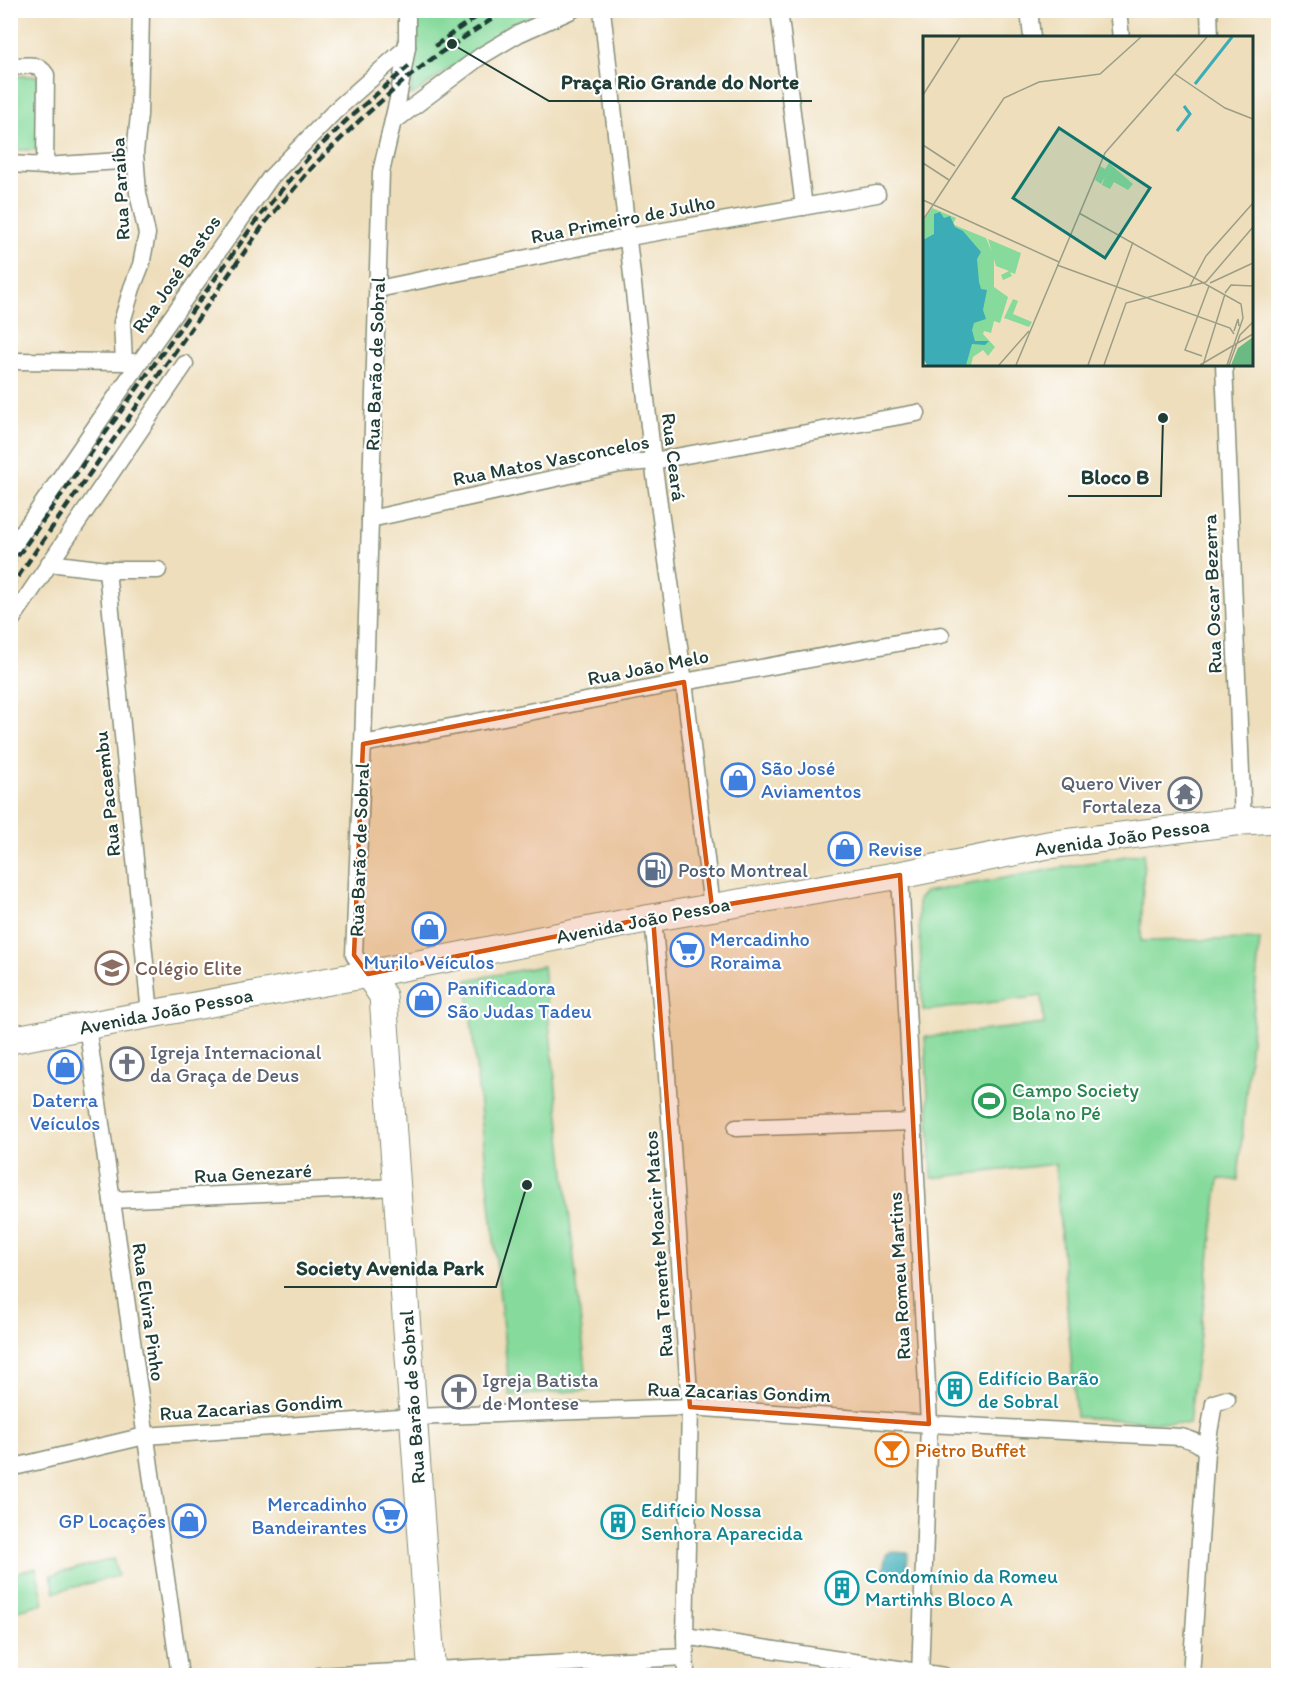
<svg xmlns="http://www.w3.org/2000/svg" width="1289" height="1686" font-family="Itim,sans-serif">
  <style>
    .green { fill: #86da9b; stroke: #528c68; stroke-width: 1.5 }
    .water { fill: #3cadb7; stroke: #2e7576; stroke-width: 1.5 }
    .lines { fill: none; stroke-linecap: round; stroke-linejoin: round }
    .minor-casing { stroke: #868e78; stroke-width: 19 }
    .primary-casing { stroke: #868e78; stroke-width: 29 }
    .minor { stroke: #fff; stroke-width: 16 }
    .primary { stroke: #fff; stroke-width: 27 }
    .rail { stroke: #1f3d34; stroke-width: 4.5; stroke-dasharray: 9 4.5; stroke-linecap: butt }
    .marked { fill: #d45610; fill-opacity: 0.2; stroke: #d45610; stroke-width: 4.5; stroke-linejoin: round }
    .labels { text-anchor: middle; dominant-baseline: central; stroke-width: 4.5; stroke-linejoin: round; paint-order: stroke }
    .street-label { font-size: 20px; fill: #1f3d34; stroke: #fff }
    .shop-label { font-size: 20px; fill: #366cbe; stroke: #fff; text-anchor: start }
    .worship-label { font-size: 20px; fill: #5b616d; stroke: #fff; text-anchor: start }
    .service-label { font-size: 20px; fill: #4e5e75; stroke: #fff; text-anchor: start }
    .education-label { font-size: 20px; fill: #785e54; stroke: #fff; text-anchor: start }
    .leisure-label { font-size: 20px; fill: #27864d; stroke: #fff; text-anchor: start }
    .culture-label { font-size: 20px; fill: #0d838f; stroke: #fff; text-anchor: start }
    .food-label { font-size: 20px; fill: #c56008; stroke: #fff; text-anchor: start }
    .inset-river { fill: none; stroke: #3cadb7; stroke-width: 3 }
    .inset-road { fill: none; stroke: #9b9e86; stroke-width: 1.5 }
    .view { fill: #0f766e; fill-opacity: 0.15; stroke: #0f766e; stroke-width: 3 }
    .inset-edge { fill: none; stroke: #1f3d34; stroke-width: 3 }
    .leader { fill: none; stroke: #1f3d34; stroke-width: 2 }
    .callout-dot { fill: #1f3d34; stroke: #fff; stroke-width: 2 }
    .callout-label { font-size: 21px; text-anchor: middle; font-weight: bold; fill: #1f3d34; stroke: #fff; stroke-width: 4.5; stroke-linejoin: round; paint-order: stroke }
  </style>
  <rect width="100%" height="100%" fill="#fff"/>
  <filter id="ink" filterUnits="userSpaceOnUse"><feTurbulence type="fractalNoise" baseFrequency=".0167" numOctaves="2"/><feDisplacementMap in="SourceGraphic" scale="12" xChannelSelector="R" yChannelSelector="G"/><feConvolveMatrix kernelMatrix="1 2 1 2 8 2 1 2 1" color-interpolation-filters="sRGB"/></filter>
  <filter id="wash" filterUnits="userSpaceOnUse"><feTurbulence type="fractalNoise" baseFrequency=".008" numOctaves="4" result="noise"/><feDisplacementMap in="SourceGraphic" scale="24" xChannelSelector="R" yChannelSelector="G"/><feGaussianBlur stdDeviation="1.35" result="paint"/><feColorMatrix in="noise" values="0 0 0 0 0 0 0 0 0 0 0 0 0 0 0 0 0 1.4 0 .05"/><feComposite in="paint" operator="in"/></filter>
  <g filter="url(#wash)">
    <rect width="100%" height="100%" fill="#eedebc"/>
    <g class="green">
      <path d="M415,11H552L459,62L411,96Z"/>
      <path d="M10,76H36L38,77L40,148L33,150H11Z"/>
      <path d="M1144,853L1141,941L1260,939L1238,1180L1219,1179L1189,1424L1076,1417L1055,1164L932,1178L925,1037L1044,1024L1042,996L923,1011L918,900L925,892Z"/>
      <path d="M543,966L588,1390L510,1396L467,980Z"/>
      <path d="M113,1559L118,1576L55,1592L51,1575Z"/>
      <path d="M36,1568L44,1603L11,1612V1574Z"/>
    </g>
    <path class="water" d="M890,1552L908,1553L906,1578L882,1574L886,1555Z"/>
  </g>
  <g filter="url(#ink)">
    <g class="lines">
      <defs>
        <g id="minor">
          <path d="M602,10L653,461L684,682L712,907"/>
          <path d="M779,10L804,207"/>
          <path d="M1032,10L1030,19L1032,38"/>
          <path d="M1118,10L1121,38"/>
          <path d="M1209,10L1210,38"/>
          <path d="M10,67C24,66 38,61 46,75L45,166"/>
          <path d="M393,122L481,56L518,34L572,10"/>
          <path d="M10,164L45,166L135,160"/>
          <path d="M378,289L629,237L877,194"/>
          <path d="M10,361L133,362"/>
          <path d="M124,362L122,322L132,288L141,265L147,234L138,193L135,153L139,115L141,10"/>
          <path d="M1224,364L1243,821"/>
          <path d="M370,519L620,464L653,461L917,413"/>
          <path d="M10,551L140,362L270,178L336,110L407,47"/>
          <path d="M49,563L107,570H158"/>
          <path d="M107,570L150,1014"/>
          <path d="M10,622L185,364"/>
          <path d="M363,744L684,682L941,635"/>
          <path d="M900,875L929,1424L920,1676"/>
          <path d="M653,918L665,1047L690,1407L685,1636L686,1676"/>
          <path d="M368,974L354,955L363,744L381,172L398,99L407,47V10"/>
          <path d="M87,1026L180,1676"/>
          <path d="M736,1128L912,1122"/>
          <path d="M112,1200L397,1187"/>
          <path d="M1206,1451L1214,1403L1227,1399"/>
          <path d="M10,1468L145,1436L414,1417L690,1407L929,1424L1181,1437C1191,1440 1200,1442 1206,1451L1191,1676"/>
          <path d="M685,1636L944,1676"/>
          <path d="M318,1676L685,1657"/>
        </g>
        <g id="primary">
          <path d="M368,974L383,996L432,1676"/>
          <path d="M10,1040L368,974L646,919L900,875L1048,845L1243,821L1278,819"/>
        </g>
      </defs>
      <use href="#minor" class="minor-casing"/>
      <use href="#primary" class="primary-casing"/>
      <use href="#minor" class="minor"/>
      <use href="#primary" class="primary"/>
      <g class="rail">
        <path d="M435,46L458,29L487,10"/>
        <path d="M10,567L259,217L308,158L350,117L409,66"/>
        <path d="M10,588L264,224L316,163L360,120L406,79L437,55L506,10"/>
      </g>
    </g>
  </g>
  <path class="marked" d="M684,682L712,907L900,875L929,1424L690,1407L653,917L368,974L354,955L363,744Z"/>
  <defs>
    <symbol id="shop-ring" viewBox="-11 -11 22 22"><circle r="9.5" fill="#fff" stroke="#3f7fe0" stroke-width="1.5"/><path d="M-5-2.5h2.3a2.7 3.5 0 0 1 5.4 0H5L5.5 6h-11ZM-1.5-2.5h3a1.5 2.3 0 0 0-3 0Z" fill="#3f7fe0"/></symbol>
    <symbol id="temple-ring" viewBox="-11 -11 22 22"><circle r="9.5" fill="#fff" stroke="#6b7280" stroke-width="1.5"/><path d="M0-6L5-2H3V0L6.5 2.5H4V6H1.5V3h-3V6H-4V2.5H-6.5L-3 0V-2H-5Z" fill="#6b7280"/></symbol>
    <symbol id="fuel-ring" viewBox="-11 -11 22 22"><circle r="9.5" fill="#fff" stroke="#5c6f8a" stroke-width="1.5"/><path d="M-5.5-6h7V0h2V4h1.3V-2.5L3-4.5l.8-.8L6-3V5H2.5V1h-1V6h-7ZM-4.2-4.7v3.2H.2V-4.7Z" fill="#5c6f8a"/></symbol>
    <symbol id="supermarket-ring" viewBox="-11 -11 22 22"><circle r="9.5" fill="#fff" stroke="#3f7fe0" stroke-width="1.5"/><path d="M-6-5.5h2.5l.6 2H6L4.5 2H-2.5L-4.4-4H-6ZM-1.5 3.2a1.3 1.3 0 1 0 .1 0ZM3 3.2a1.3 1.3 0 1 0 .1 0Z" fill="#3f7fe0"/></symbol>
    <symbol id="school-ring" viewBox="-11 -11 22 22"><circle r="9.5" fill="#fff" stroke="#8d6e63" stroke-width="1.5"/><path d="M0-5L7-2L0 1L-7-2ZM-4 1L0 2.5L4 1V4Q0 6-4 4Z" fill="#8d6e63"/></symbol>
    <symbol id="church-ring" viewBox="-11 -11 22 22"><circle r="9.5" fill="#fff" stroke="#6b7280" stroke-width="1.5"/><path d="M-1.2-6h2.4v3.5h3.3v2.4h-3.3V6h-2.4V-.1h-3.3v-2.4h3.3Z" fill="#6b7280"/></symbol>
    <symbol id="stadium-ring" viewBox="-11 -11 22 22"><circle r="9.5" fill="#fff" stroke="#2e9e5b" stroke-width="1.5"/><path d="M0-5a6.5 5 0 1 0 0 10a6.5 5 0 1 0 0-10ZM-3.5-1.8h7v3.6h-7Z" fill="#2e9e5b"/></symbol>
    <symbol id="building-ring" viewBox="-11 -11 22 22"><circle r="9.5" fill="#fff" stroke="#0f9aa8" stroke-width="1.5"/><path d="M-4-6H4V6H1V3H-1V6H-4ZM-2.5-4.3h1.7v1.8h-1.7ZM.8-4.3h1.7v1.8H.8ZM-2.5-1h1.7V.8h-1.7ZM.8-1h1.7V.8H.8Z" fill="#0f9aa8"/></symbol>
    <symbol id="bar-ring" viewBox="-11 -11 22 22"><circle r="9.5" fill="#fff" stroke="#e8710a" stroke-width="1.5"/><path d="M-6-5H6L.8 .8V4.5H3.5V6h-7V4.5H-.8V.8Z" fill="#e8710a"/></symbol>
  </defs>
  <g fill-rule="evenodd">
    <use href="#shop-ring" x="719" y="761" width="38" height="38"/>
    <use href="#temple-ring" x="1166" y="775" width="38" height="38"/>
    <use href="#shop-ring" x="826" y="830" width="38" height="38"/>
    <use href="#fuel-ring" x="636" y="851" width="38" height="38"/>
    <use href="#shop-ring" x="410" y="910" width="38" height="38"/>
    <use href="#supermarket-ring" x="668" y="931" width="38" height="38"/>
    <use href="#school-ring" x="93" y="949" width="38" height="38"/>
    <use href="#shop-ring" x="405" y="981" width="38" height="38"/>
    <use href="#church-ring" x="108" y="1045" width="38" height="38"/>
    <use href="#shop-ring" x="46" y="1048" width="38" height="38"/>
    <use href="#stadium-ring" x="970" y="1082" width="38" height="38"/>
    <use href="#building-ring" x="936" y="1370" width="38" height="38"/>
    <use href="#church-ring" x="440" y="1373" width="38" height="38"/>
    <use href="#bar-ring" x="873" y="1431" width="38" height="38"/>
    <use href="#supermarket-ring" x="371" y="1497" width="38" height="38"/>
    <use href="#shop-ring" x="170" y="1502" width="38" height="38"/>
    <use href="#building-ring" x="599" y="1503" width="38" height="38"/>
    <use href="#building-ring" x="823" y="1569" width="38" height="38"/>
  </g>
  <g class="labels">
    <g class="street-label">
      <text transform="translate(120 189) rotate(-93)">Rua Paraíba</text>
      <text transform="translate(623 219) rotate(-11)">Rua Primeiro de Julho</text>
      <text transform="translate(176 274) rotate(-55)">Rua José Bastos</text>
      <text transform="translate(375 364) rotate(-88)">Rua Barão de Sobral</text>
      <text transform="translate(674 457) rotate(83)">Rua Ceará</text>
      <text transform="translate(551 460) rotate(-11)">Rua Matos Vasconcelos</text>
      <text transform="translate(1212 594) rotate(-92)">Rua Oscar Bezerra</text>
      <text transform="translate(648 667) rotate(-11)">Rua João Melo</text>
      <text transform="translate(107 794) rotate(-96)">Rua Pacaembu</text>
      <text transform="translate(1122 837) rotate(-8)">Avenida João Pessoa</text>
      <text transform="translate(359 850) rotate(-88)">Rua Barão de Sobral</text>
      <text transform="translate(643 920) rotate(-11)">Avenida João Pessoa</text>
      <text transform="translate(166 1011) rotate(-11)">Avenida João Pessoa</text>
      <text transform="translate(253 1173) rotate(-3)">Rua Genezaré</text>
      <text transform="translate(658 1244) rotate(-94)">Rua Tenente Moacir Matos</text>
      <text transform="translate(899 1276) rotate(-93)">Rua Romeu Martins</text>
      <text transform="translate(149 1312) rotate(82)">Rua Elvira Pinho</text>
      <text transform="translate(739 1392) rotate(2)">Rua Zacarias Gondim</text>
      <text transform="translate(412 1397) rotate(-94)">Rua Barão de Sobral</text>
      <text transform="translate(251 1407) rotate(-4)">Rua Zacarias Gondim</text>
    </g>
    <g class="shop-label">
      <text x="761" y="768">São José<tspan x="761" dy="23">Aviamentos</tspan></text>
      <text x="868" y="849">Revise</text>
      <text x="710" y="939">Mercadinho<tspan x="710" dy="23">Roraima</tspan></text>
      <text x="429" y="962" text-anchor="middle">Murilo Veículos</text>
      <text x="447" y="988">Panificadora<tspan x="447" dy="23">São Judas Tadeu</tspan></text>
      <text x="65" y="1100" text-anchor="middle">Daterra<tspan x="65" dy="23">Veículos</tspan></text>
      <text x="367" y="1504" text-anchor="end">Mercadinho<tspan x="367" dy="23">Bandeirantes</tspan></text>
      <text x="166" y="1521" text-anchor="end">GP Locações</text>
    </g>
    <g class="worship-label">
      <text x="1162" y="783" text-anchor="end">Quero Viver<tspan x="1162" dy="23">Fortaleza</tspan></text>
      <text x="150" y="1052">Igreja Internacional<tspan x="150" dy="23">da Graça de Deus</tspan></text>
      <text x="482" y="1380">Igreja Batista<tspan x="482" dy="23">de Montese</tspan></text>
    </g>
    <g class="service-label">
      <text x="678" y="870">Posto Montreal</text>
    </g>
    <g class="education-label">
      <text x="135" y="968">Colégio Elite</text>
    </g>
    <g class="leisure-label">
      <text x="1012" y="1090">Campo Society<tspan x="1012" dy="23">Bola no Pé</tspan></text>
    </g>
    <g class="culture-label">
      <text x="978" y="1378">Edifício Barão<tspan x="978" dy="23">de Sobral</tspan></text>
      <text x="641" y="1510">Edifício Nossa<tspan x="641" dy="23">Senhora Aparecida</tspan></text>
      <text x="865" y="1576">Condomínio da Romeu<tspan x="865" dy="23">Martinhs Bloco A</tspan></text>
    </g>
    <g class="food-label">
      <text x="915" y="1450">Pietro Buffet</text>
    </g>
  </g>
  <g transform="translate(923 36)">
    <rect width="330" height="330" fill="#eedebc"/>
    <path d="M186,127L210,148L205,154L191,146L187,153L179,149L182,141L178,148L172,144L177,130L182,133ZM9,172L33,182L30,188L36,191L63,202L71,221V251L85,261L77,287L71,285L68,297L61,295L60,298L72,311L65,320L60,314L50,321L48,329H4L0,324V186ZM65,203L98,217L92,238L87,236L89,240L80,244L78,239L86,235L73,230ZM90,263L95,265L90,278L109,286L106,291L81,282Z" fill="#86da9b"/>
    <path d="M330,301V329H308L315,312Z" fill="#6cba83"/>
    <path d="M17,176L21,182L27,180L32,191L40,195L58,216L54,223L56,246L58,253L64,254L60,274L63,283L51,287L49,294L52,305H66L62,309L49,308L43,329H4L0,321V204L11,198V178Z" fill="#3cadb7"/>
    <path class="inset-river" d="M272,48L309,1M254,95L267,78L261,70"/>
    <path class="inset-road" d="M252,38L302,72L330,83M0,59L37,1M0,109L32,130M0,127L26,144M0,164L136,226M156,177L318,268L320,282L304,329M0,184L81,62L116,46L177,38L218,1M134,229L307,292L311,298M283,246L330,191M287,247L330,227M267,250L283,220L330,167M302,257L308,249L330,250M311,295L315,283L316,290M279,320L262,314L286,250M76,329L106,295M93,329L182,117L284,1M165,329L210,206M181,329L203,267L283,246M277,329L330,298M280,329L302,258M306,329L317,299L330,286"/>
    <path class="view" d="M136,92L227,152L182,222L90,162Z"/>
    <rect width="330" height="330" class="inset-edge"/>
  </g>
  <path class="leader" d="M452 44L549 101H812M1163 418L1161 496H1068M527 1185L496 1287H284"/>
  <g class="callout-dot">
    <circle cx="452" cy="44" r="6"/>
    <circle cx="1163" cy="418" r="6"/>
    <circle cx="527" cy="1185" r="6"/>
  </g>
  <g class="callout-label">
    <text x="680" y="89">Praça Rio Grande do Norte</text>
    <text x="1115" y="484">Bloco B</text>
    <text x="390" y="1275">Society Avenida Park</text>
  </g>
  <rect width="1289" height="1686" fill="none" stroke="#fff" stroke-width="36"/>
</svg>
